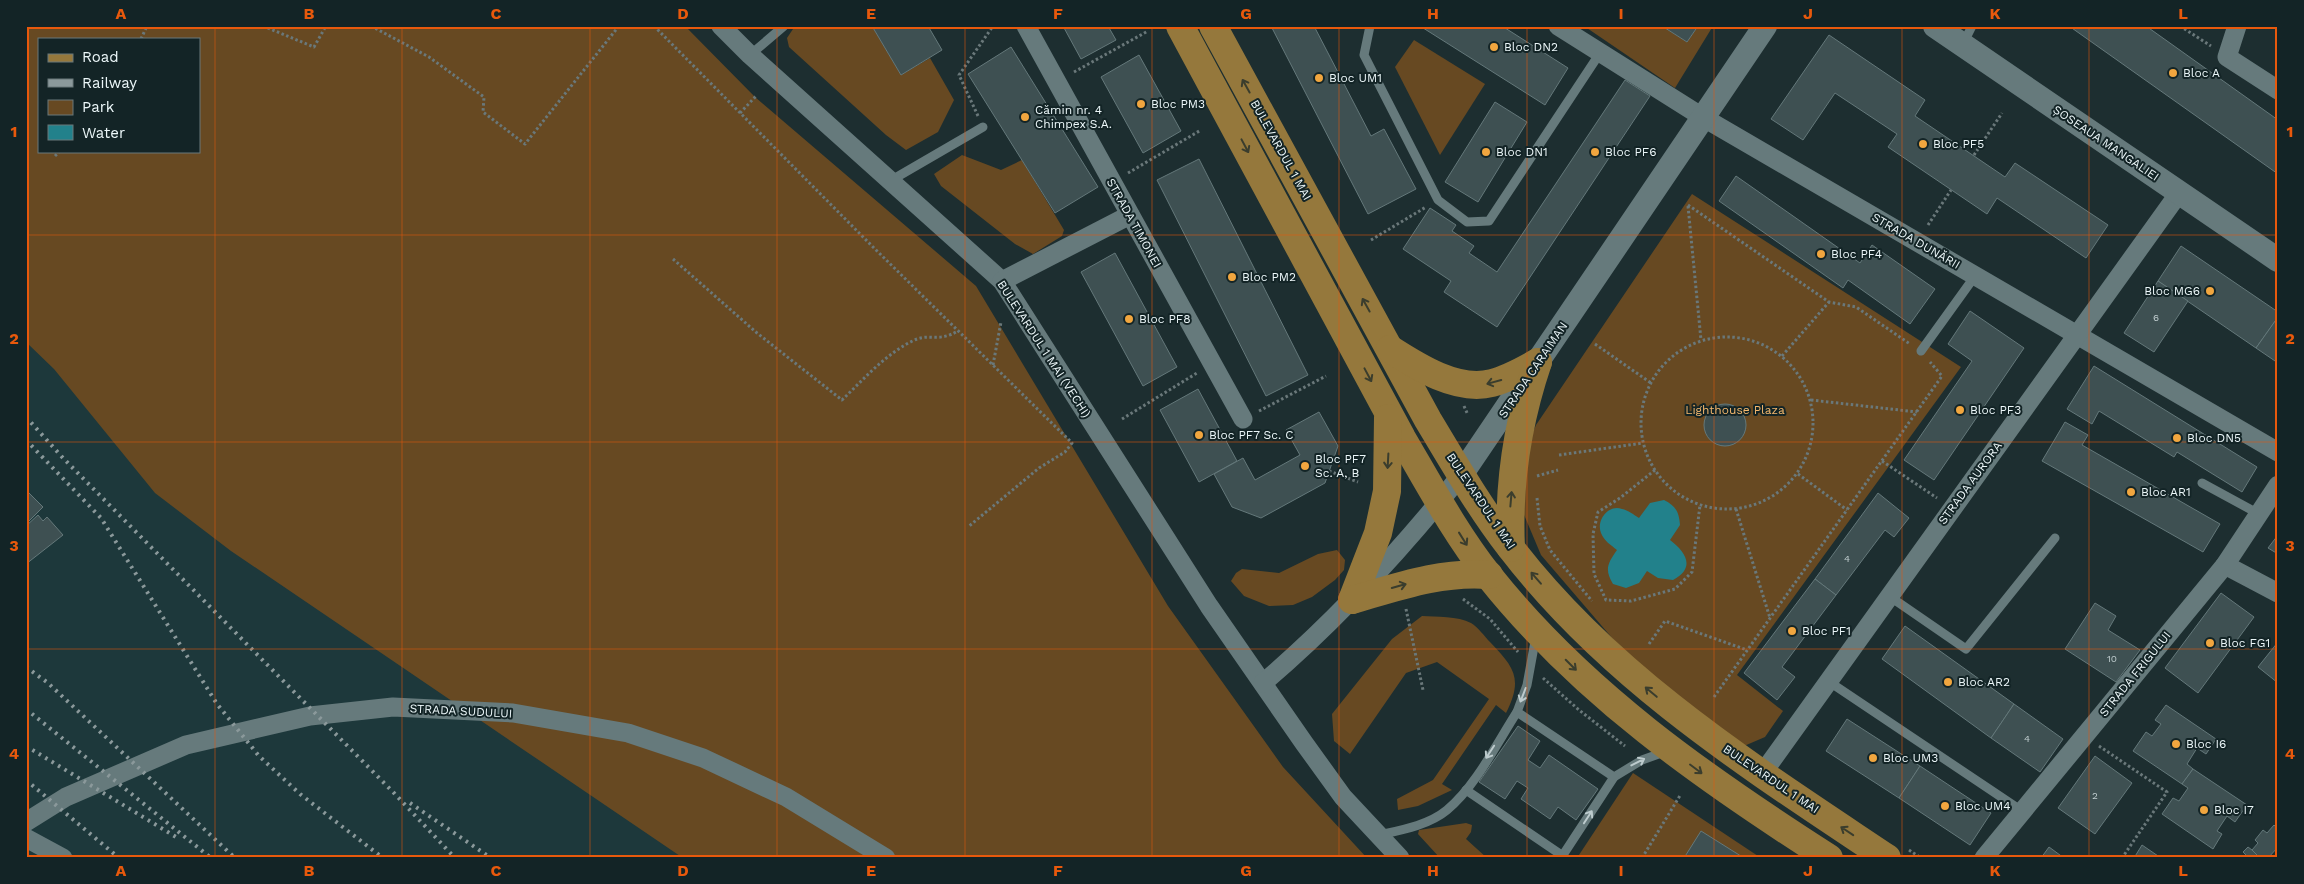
<svg xmlns="http://www.w3.org/2000/svg" width="2304" height="884" font-family="'Work Sans',sans-serif">
  <style>
    .built { fill: #1d383b }
    .green { fill: #674922; fill-rule: evenodd }
    .water { fill: #22818b }
    .building { fill: #3e5052; stroke: #64787a }
    .lines { fill: none; stroke-linecap: round; stroke-linejoin: round }
    .path { stroke: #6a787a; stroke-width: 3; stroke-dasharray: 2.5 2.5; stroke-linecap: butt }
    .service { stroke: #667a7c; stroke-width: 9 }
    .minor { stroke: #667a7c; stroke-width: 19 }
    .tertiary { stroke: #667a7c; stroke-width: 24 }
    .primary { stroke: #95783c; stroke-width: 28 }
    .rail { stroke: #8b999b; stroke-width: 4; stroke-dasharray: 2.5 5; stroke-linecap: butt }
    .oneway { stroke: #3a3d2d }
    .oneway2 { stroke: #bdcbcd }
    .grid { fill: none; stroke: #e8590c; stroke-width: 1; stroke-opacity: 0.55 }
    .poi-dot { fill: #f1a63f; stroke: #132426; stroke-width: 2 }
    .labels { text-anchor: middle; dominant-baseline: central; stroke-width: 4; stroke-linejoin: round; paint-order: stroke }
    .number-label { font-size: 10px; fill: #c0cdcf }
    .poi-label { font-size: 12px; fill: #ecf7f9; stroke: #132426; text-anchor: start }
    .street-label { font-size: 12px; fill: #ecf7f9; stroke: #132426 }
    .park-label { font-size: 12px; fill: #f4b86e; stroke: #132426 }
    .neatline { fill: none; stroke: #e8590c; stroke-width: 2 }
    .grid-label { font-size: 16px; text-anchor: middle; font-weight: bold; fill: #e8590c }
  </style>
  <rect width="100%" height="100%" fill="#1d2e30"/>
  <path class="built" d="M26,322L1252,858H26Z"/>
  <g class="green">
    <path d="M26,26H685L755,97L976,286L1168,606L1283,767L1367,858H683L231,551L155,493L54,369L26,342ZM39,39H199V151H39Z"/>
    <path d="M795,26H872L901,75L930,58L954,100L938,132L906,150L886,135L789,47L787,38Z"/>
    <path d="M1584,26H1662L1687,42L1698,26H1713L1675,88Z"/>
    <path d="M1414,40L1485,84L1440,155L1395,67Z"/>
    <path d="M962,155L1001,170L1022,160L1064,230L1062,236L1033,254L1015,244L941,186L934,174Z"/>
    <path d="M1692,194L1961,367L1737,675L1783,711L1765,737L1744,746L1702,716L1625,653L1541,555L1519,503L1522,459L1536,425Z"/>
    <path d="M1337,550L1345,560L1344,570L1335,580L1312,597L1293,605L1269,606L1244,596L1231,581L1236,573L1242,569L1279,573L1318,554Z"/>
    <path d="M1422,616C1436,617 1458,616 1471,623C1478,627 1485,637 1490,642C1515,668 1523,679 1506,713L1496,705L1442,784L1452,790L1418,806L1398,810L1397,799L1433,780L1489,699L1437,662L1406,673L1350,754L1334,741L1332,714L1392,639Z"/>
    <path d="M1633,773L1761,858H1577Z"/>
    <path d="M1466,823L1472,825L1471,832L1466,839L1487,858H1440L1418,834L1419,830Z"/>
  </g>
  <path class="water" d="M1664,500C1676,506 1679,512 1680,525L1670,540C1686,552 1696,568 1673,580L1658,578L1647,571L1639,583L1626,588L1613,584C1604,569 1608,563 1617,550C1611,545 1604,541 1601,533C1596,521 1608,504 1622,509C1628,510 1634,515 1639,518L1650,503Z"/>
  <g class="building">
    <path d="M872,26H928L942,50L901,75Z"/>
    <path d="M1063,26H1108L1116,40L1081,59Z"/>
    <path d="M1271,26H1314L1371,136L1384,129L1416,189L1368,214Z"/>
    <path d="M1420,26H1502L1568,68L1545,105Z"/>
    <path d="M1662,26H1698L1687,42Z"/>
    <path d="M2069,26H2146L2278,120V174Z"/>
    <path d="M1829,35L1925,100L1915,116L2005,177L2015,163L2108,225L2086,258L1997,198L1987,214L1888,147L1897,134L1835,93L1803,140L1771,119Z"/>
    <path d="M1011,47L1098,187L1055,213L968,74Z"/>
    <path d="M1139,55L1181,131L1143,153L1101,77Z"/>
    <path d="M1625,80L1650,96L1497,327L1444,292L1451,281L1403,249L1430,208L1456,225L1452,231L1474,246L1469,253L1497,272Z"/>
    <path d="M1495,102L1527,122L1478,202L1445,182Z"/>
    <path d="M1199,159L1308,375L1266,396L1157,180Z"/>
    <path d="M1736,176L1860,263L1872,245L1935,289L1910,324L1848,280L1843,288L1719,201Z"/>
    <path d="M2181,246L2278,312V317L2256,348L2158,281Z"/>
    <path d="M1115,253L1177,367L1143,386L1081,272Z"/>
    <path d="M2158,281L2188,301L2154,352L2124,333Z"/>
    <path d="M1970,311L2024,348L1934,480L1904,460L1972,361L1948,344Z"/>
    <path d="M2278,317V363L2256,348Z"/>
    <path d="M2094,366L2257,467L2242,492L2177,452L2174,457L2099,411L2092,424L2067,409Z"/>
    <path d="M1198,389L1237,461L1199,482L1160,410Z"/>
    <circle cx="1725" cy="425" r="21"/>
    <path d="M1319,412L1338,446L1325,483L1261,518L1232,507L1214,474L1243,458L1255,480L1300,455L1286,430Z"/>
    <path d="M2065,422L2088,435L2082,445L2220,524L2203,552L2042,461Z"/>
    <path d="M26,490L43,507L26,524Z"/>
    <path d="M1878,493L1909,518L1894,537L1885,530L1836,595L1815,579Z"/>
    <path d="M38,515L43,521L47,517L63,535L26,564V526Z"/>
    <path d="M2278,535V554L2268,548Z"/>
    <path d="M1815,579L1836,595L1782,667L1795,677L1777,700L1744,673Z"/>
    <path d="M2221,593L2254,617L2198,693L2165,668Z"/>
    <path d="M2095,603L2116,616L2108,630L2140,650L2116,682L2065,649Z"/>
    <path d="M1905,626L2014,704L1991,738L1882,659Z"/>
    <path d="M2278,642V683L2258,667Z"/>
    <path d="M2014,704L2063,739L2040,772L1991,738Z"/>
    <path d="M2166,705L2216,739L2206,754L2197,748L2187,764L2193,769L2182,784L2133,751L2146,732L2152,736L2161,724L2155,720Z"/>
    <path d="M1847,719L1920,766L1899,798L1826,751Z"/>
    <path d="M1518,726L1540,741L1528,760L1540,768L1549,755L1598,789L1576,820L1558,807L1550,819L1521,799L1528,788L1517,781L1505,799L1479,782Z"/>
    <path d="M2095,756L2132,783L2095,834L2058,808Z"/>
    <path d="M1920,766L1991,813L1970,845L1899,798Z"/>
    <path d="M2193,769L2247,805L2235,822L2227,816L2217,831L2222,834L2213,849L2162,814L2173,798L2179,801L2188,788L2182,784Z"/>
    <path d="M2274,825L2278,829V847L2268,858H2260L2252,850L2258,843L2255,840L2263,830L2267,833Z"/>
    <path d="M1701,831L1744,858H1684Z"/>
    <path d="M2142,845L2161,858H2134Z"/>
    <path d="M2049,847L2064,858H2041Z"/>
    <path d="M2248,847L2252,850L2260,858H2245L2247,856L2243,852Z"/>
  </g>
  <g class="lines">
    <g class="path">
      <path d="M263,26L314,47L326,26"/>
      <path d="M371,26L429,57L484,97L483,112L525,144L619,26"/>
      <path d="M654,26L872,246L1072,443L1065,452L1039,468L968,527"/>
      <path d="M2180,26L2211,46"/>
      <path d="M141,39L147,26"/>
      <path d="M1074,72L1148,31"/>
      <path d="M740,113L757,95"/>
      <path d="M978,116L959,75L993,26"/>
      <path d="M1974,155L2002,113"/>
      <path d="M55,156L60,151"/>
      <path d="M1128,173L1201,130"/>
      <path d="M1688,205L1829,302L1856,307L1910,344"/>
      <path d="M1688,206L1701,340"/>
      <path d="M1928,225L1951,190"/>
      <path d="M1371,240L1426,207"/>
      <path d="M673,259L757,333L842,400C864,379 888,351 917,339C931,334 939,342 958,331"/>
      <circle cx="1727" cy="423" r="86"/>
      <path d="M1595,344L1651,383"/>
      <path d="M1782,356L1829,302"/>
      <path d="M993,365L1001,322"/>
      <path d="M1811,400L1917,412"/>
      <path d="M1464,406L1468,415"/>
      <path d="M1259,411L1326,376"/>
      <path d="M1122,419L1197,373"/>
      <path d="M1559,455L1643,443"/>
      <path d="M1882,461L1937,498"/>
      <path d="M1655,470L1620,498L1598,512L1593,534L1594,574L1606,600L1631,601L1675,589L1692,572L1700,505"/>
      <path d="M1329,471L1358,482"/>
      <path d="M1798,474L1847,510"/>
      <path d="M1537,476L1558,470"/>
      <path d="M1537,498L1540,526L1550,550L1592,601"/>
      <path d="M1736,509L1770,618"/>
      <path d="M1463,599L1490,619L1518,652"/>
      <path d="M1406,609L1423,690"/>
      <path d="M1649,644L1665,621L1747,650"/>
      <path d="M1543,678L1579,710L1625,746"/>
      <path d="M1714,697L1942,376L1930,362"/>
      <path d="M2099,746L2167,792L2122,858"/>
      <path d="M1909,850L1921,858"/>
      <path d="M1642,858L1681,794"/>
    </g>
    <g class="service">
      <path d="M1370,26L1364,55L1438,200L1467,222L1489,221L1600,53"/>
      <path d="M1963,44L1972,26"/>
      <path d="M750,55L784,26"/>
      <path d="M890,181L983,127"/>
      <path d="M1921,351L1975,276"/>
      <path d="M2202,483L2259,514"/>
      <path d="M1889,596L1966,649L2055,538"/>
      <path d="M1536,636L1527,685L1517,712L1614,777L1642,760L1667,751"/>
      <path d="M1828,681L2022,811"/>
      <path d="M1466,790L1563,856"/>
      <path d="M1379,835C1402,830 1429,825 1447,810C1476,786 1497,743 1517,712"/>
      <path d="M1561,858L1614,777"/>
    </g>
    <g class="minor">
      <path d="M721,26L750,55L1002,281L1209,606L1304,743L1343,797L1400,858"/>
      <path d="M1026,26L1243,419"/>
      <path d="M1558,26L1704,118L2278,452"/>
      <path d="M2237,26L2227,57L2278,90"/>
      <path d="M1002,281L1130,215"/>
      <path d="M2225,565L2278,593"/>
      <path d="M1263,683C1337,620 1401,550 1461,475"/>
      <path d="M1762,774L2179,193"/>
      <path d="M26,822L66,797L186,745L310,716L393,707L513,713L628,733L703,758L786,797L886,858"/>
      <path d="M26,838L63,858"/>
      <path d="M1984,858L2225,565L2278,485"/>
    </g>
    <g class="tertiary">
      <path d="M1935,26L2278,260"/>
      <path d="M1461,475L1765,26"/>
    </g>
    <g class="primary">
      <path d="M1180,26L1402,438C1429,484 1455,533 1489,576C1582,693 1704,778 1829,858"/>
      <path d="M1213,26L1428,420C1454,463 1479,507 1510,547C1611,679 1751,767 1887,858"/>
      <path d="M1390,349C1418,367 1457,392 1492,383C1508,379 1524,370 1538,362"/>
      <path d="M1511,548C1508,486 1518,421 1538,362"/>
      <path d="M1352,600L1378,533L1387,491L1388,418"/>
      <path d="M1352,600C1397,587 1441,571 1489,575"/>
    </g>
    <g class="rail">
      <path d="M26,417L63,458L393,792L455,858"/>
      <path d="M26,440L101,518L217,704L259,756L300,794L383,858"/>
      <path d="M26,667L48,683L235,858"/>
      <path d="M26,709L211,858"/>
      <path d="M26,746L176,837"/>
      <path d="M26,780L119,858"/>
      <path d="M410,803L491,858"/>
    </g>
  </g>
  <defs><path id="oneway-shaft" d="M-6 0H5M1.5-3L5.5 0L1.5 3" fill="none" stroke-width="1.6" stroke-linecap="round" stroke-linejoin="round" transform="scale(1.25)"/></defs>
  <g class="oneway">
    <use href="#oneway-shaft" transform="translate(1246 86) rotate(-119)"/>
    <use href="#oneway-shaft" transform="translate(1245 146) rotate(62)"/>
    <use href="#oneway-shaft" transform="translate(1366 305) rotate(-119)"/>
    <use href="#oneway-shaft" transform="translate(1368 375) rotate(62)"/>
    <use href="#oneway-shaft" transform="translate(1494 382) rotate(165)"/>
    <use href="#oneway-shaft" transform="translate(1388 461) rotate(93)"/>
    <use href="#oneway-shaft" transform="translate(1511 499) rotate(-85)"/>
    <use href="#oneway-shaft" transform="translate(1463 539) rotate(58)"/>
    <use href="#oneway-shaft" transform="translate(1536 578) rotate(-131)"/>
    <use href="#oneway-shaft" transform="translate(1399 586) rotate(-16)"/>
    <use href="#oneway-shaft" transform="translate(1571 665) rotate(45)"/>
    <use href="#oneway-shaft" transform="translate(1651 692) rotate(-140)"/>
    <use href="#oneway-shaft" transform="translate(1696 769) rotate(37)"/>
    <use href="#oneway-shaft" transform="translate(1847 831) rotate(-146)"/>
  </g>
  <g class="oneway2">
    <use href="#oneway-shaft" transform="translate(1523 695) rotate(111)"/>
    <use href="#oneway-shaft" transform="translate(1490 752) rotate(123)"/>
    <use href="#oneway-shaft" transform="translate(1638 762) rotate(-27)"/>
    <use href="#oneway-shaft" transform="translate(1588 817) rotate(-57)"/>
  </g>
  <path class="grid" d="M215,26V858M402,26V858M590,26V858M777,26V858M965,26V858M1152,26V858M1339,26V858M1527,26V858M1714,26V858M1902,26V858M2089,26V858M26,235H2278M26,442H2278M26,649H2278"/>
  <g class="poi-dot">
    <circle cx="1494" cy="47" r="5"/>
    <circle cx="2173" cy="73" r="5"/>
    <circle cx="1319" cy="78" r="5"/>
    <circle cx="1141" cy="104" r="5"/>
    <circle cx="1025" cy="117" r="5"/>
    <circle cx="1923" cy="144" r="5"/>
    <circle cx="1486" cy="152" r="5"/>
    <circle cx="1595" cy="152" r="5"/>
    <circle cx="1821" cy="254" r="5"/>
    <circle cx="1232" cy="277" r="5"/>
    <circle cx="2210" cy="291" r="5"/>
    <circle cx="1129" cy="319" r="5"/>
    <circle cx="1960" cy="410" r="5"/>
    <circle cx="1199" cy="435" r="5"/>
    <circle cx="2177" cy="438" r="5"/>
    <circle cx="1305" cy="466" r="5"/>
    <circle cx="2131" cy="492" r="5"/>
    <circle cx="1792" cy="631" r="5"/>
    <circle cx="2210" cy="643" r="5"/>
    <circle cx="1948" cy="682" r="5"/>
    <circle cx="2176" cy="744" r="5"/>
    <circle cx="1873" cy="758" r="5"/>
    <circle cx="1945" cy="806" r="5"/>
    <circle cx="2204" cy="810" r="5"/>
  </g>
  <g class="labels">
    <g class="number-label">
      <text x="2156" y="317">6</text>
      <text x="1847" y="558">4</text>
      <text x="2112" y="658">10</text>
      <text x="2027" y="738">4</text>
      <text x="2095" y="795">2</text>
    </g>
    <g class="poi-label">
      <text x="1504" y="47">Bloc DN2</text>
      <text x="2183" y="73">Bloc A</text>
      <text x="1329" y="78">Bloc UM1</text>
      <text x="1151" y="104">Bloc PM3</text>
      <text x="1035" y="110">Cămin nr. 4<tspan x="1035" dy="14">Chimpex S.A.</tspan></text>
      <text x="1933" y="144">Bloc PF5</text>
      <text x="1496" y="152">Bloc DN1</text>
      <text x="1605" y="152">Bloc PF6</text>
      <text x="1831" y="254">Bloc PF4</text>
      <text x="1242" y="277">Bloc PM2</text>
      <text x="2200" y="291" text-anchor="end">Bloc MG6</text>
      <text x="1139" y="319">Bloc PF8</text>
      <text x="1970" y="410">Bloc PF3</text>
      <text x="1209" y="435">Bloc PF7 Sc. C</text>
      <text x="2187" y="438">Bloc DN5</text>
      <text x="1315" y="459">Bloc PF7<tspan x="1315" dy="14">Sc. A, B</tspan></text>
      <text x="2141" y="492">Bloc AR1</text>
      <text x="1802" y="631">Bloc PF1</text>
      <text x="2220" y="643">Bloc FG1</text>
      <text x="1958" y="682">Bloc AR2</text>
      <text x="2186" y="744">Bloc I6</text>
      <text x="1883" y="758">Bloc UM3</text>
      <text x="1955" y="806">Bloc UM4</text>
      <text x="2214" y="810">Bloc I7</text>
    </g>
    <g class="street-label">
      <text transform="translate(2106 143) rotate(34)">ȘOSEAUA MANGALIEI</text>
      <text transform="translate(1281 150) rotate(61)">BULEVARDUL 1 MAI</text>
      <text transform="translate(1134 223) rotate(61)">STRADA TIMONEI</text>
      <text transform="translate(1916 241) rotate(30)">STRADA DUNĂRII</text>
      <text transform="translate(1044 349) rotate(57)">BULEVARDUL 1 MAI (VECHI)</text>
      <text transform="translate(1533 370) rotate(-56)">STRADA CARAIMAN</text>
      <text transform="translate(1970 483) rotate(-54)">STRADA AURORA</text>
      <text transform="translate(1481 501) rotate(56)">BULEVARDUL 1 MAI</text>
      <text transform="translate(2135 674) rotate(-51)">STRADA FRIGULUI</text>
      <text transform="translate(461 711) rotate(3)">STRADA SUDULUI</text>
      <text transform="translate(1771 779) rotate(34)">BULEVARDUL 1 MAI</text>
    </g>
    <g class="park-label">
      <text x="1735" y="410">Lighthouse Plaza</text>
    </g>
  </g>
  <rect width="2304" height="884" fill="none" stroke="#132426" stroke-width="55"/>
  <rect x="38" y="38" width="162" height="115" fill="#132426" stroke="#6a787a"/>
  <rect x="48" y="54" width="25" height="8" fill="#95783c" stroke="#6a787a"/>
  <text x="82" y="62" font-size="15" fill="#ecf7f9">Road</text>
  <rect x="48" y="79" width="25" height="8" fill="#8b999b" stroke="#6a787a"/>
  <text x="82" y="88" font-size="15" fill="#ecf7f9">Railway</text>
  <rect x="48" y="100" width="25" height="15" fill="#674922" stroke="#6a787a"/>
  <text x="82" y="112" font-size="15" fill="#ecf7f9">Park</text>
  <rect x="48" y="125" width="25" height="15" fill="#22818b" stroke="#6a787a"/>
  <text x="82" y="138" font-size="15" fill="#ecf7f9">Water</text>
  <rect x="28" y="28" width="2248" height="828" class="neatline"/>
  <g class="grid-label">
    <text x="121" y="19">A</text>
    <text x="309" y="19">B</text>
    <text x="496" y="19">C</text>
    <text x="683" y="19">D</text>
    <text x="871" y="19">E</text>
    <text x="1058" y="19">F</text>
    <text x="1246" y="19">G</text>
    <text x="1433" y="19">H</text>
    <text x="1621" y="19">I</text>
    <text x="1808" y="19">J</text>
    <text x="1995" y="19">K</text>
    <text x="2183" y="19">L</text>
    <text x="14" y="137">1</text>
    <text x="2290" y="137">1</text>
    <text x="14" y="344">2</text>
    <text x="2290" y="344">2</text>
    <text x="14" y="551">3</text>
    <text x="2290" y="551">3</text>
    <text x="14" y="759">4</text>
    <text x="2290" y="759">4</text>
    <text x="121" y="876">A</text>
    <text x="309" y="876">B</text>
    <text x="496" y="876">C</text>
    <text x="683" y="876">D</text>
    <text x="871" y="876">E</text>
    <text x="1058" y="876">F</text>
    <text x="1246" y="876">G</text>
    <text x="1433" y="876">H</text>
    <text x="1621" y="876">I</text>
    <text x="1808" y="876">J</text>
    <text x="1995" y="876">K</text>
    <text x="2183" y="876">L</text>
  </g>
</svg>
